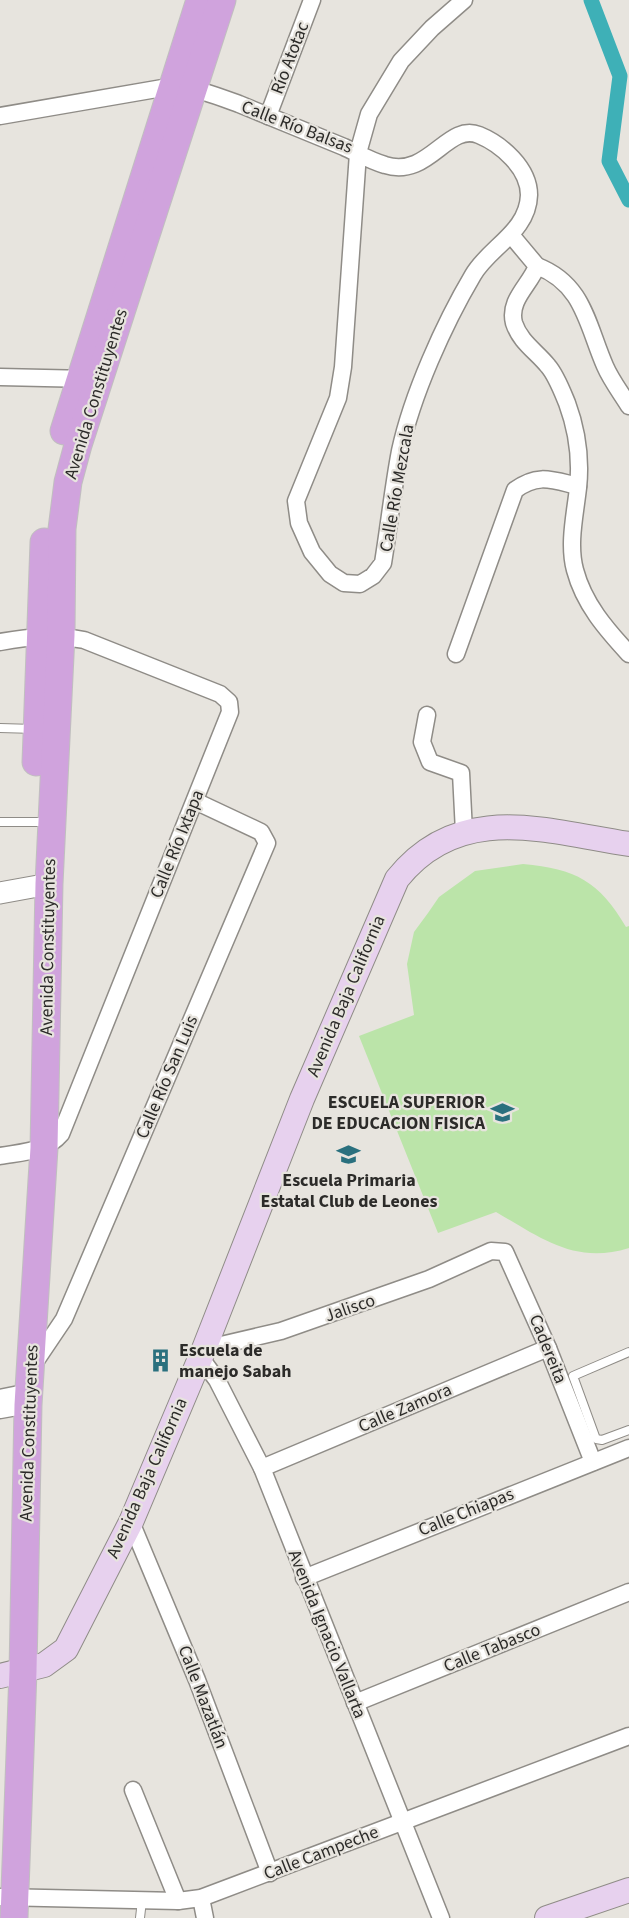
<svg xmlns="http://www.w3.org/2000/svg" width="629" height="1918" font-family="'Source Sans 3',sans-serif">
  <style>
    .green { fill: #bbe4a9 }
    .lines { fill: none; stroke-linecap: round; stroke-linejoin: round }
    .canal { stroke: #3eb0b7; stroke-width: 15 }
    .service-casing { stroke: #8f8c87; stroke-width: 10 }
    .minor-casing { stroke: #8f8c87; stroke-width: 19 }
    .tertiary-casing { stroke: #8f8c87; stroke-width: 23 }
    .secondary-casing { stroke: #8f8c87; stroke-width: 26 }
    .primary-casing { stroke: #c0bfbf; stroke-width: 29 }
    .service { stroke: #fff; stroke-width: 8 }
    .minor { stroke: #fff; stroke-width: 16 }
    .tertiary { stroke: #fff; stroke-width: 21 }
    .secondary { stroke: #e7d1ee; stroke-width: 24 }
    .primary { stroke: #d0a3dd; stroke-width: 27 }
    .labels { text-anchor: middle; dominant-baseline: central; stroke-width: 4.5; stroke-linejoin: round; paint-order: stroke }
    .street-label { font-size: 18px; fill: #2c2b29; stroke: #e7e4de }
    .poi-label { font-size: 18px; font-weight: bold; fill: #2c2b29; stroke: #e7e4de; text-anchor: end }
  </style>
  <rect width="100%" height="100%" fill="#e7e4de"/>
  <path class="green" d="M523,864C576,869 599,881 626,927L629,926V1248C575,1265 541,1238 496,1212L438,1233L359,1036L414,1015L407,964L414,932L428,913L439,897L475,871Z"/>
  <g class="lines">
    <path class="canal" d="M591,0L620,76L609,161L629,200"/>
    <defs>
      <g id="service">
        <path d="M0,728L35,729"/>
        <path d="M0,822H48"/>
        <path d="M629,1352L573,1376L596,1439L602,1440L629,1430"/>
        <path d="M140,1918L142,1900"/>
      </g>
      <g id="minor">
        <path d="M0,116L174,86C197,88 217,96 239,104C274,118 309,133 344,147C357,153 371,161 385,165C429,179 447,122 479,135C501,144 529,168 529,195C528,232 489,247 473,275C444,324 412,395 400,451C393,488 389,526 383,563L373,576L360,584L344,583L330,574L312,552L299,523L296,501L338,398L343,367L358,153L369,114L401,61L432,28L464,0"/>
        <path d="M268,116L312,0"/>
        <path d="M511,235L537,266C530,285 508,300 514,323C520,342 537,352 548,366C556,375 562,391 567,403C577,430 581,460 578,488C575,515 568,544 575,570C584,604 606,629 629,654"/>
        <path d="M537,266C584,284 587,325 605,366C611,380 621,393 629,406"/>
        <path d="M0,377L89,379"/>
        <path d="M0,642C30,637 54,634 84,640L220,694L229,702L230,712L61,1134C46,1152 22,1152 0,1156"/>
        <path d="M456,654L515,490C538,473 552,480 578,486"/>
        <path d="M427,715L422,742L430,762L461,773L464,832"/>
        <path d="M204,1349L281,1331L429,1279L491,1251L505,1252L548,1348L593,1462"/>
        <path d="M200,1357L217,1380L262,1468L441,1918"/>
        <path d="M33,1365L64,1319L267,843L261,832L195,801"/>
        <path d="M0,1398L29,1392"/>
        <path d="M0,1410L28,1405"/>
        <path d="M262,1468L548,1348"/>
        <path d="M131,1522L197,1680L270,1873"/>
        <path d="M304,1578L629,1448"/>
        <path d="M355,1703L629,1592"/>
        <path d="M133,1790L178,1901"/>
        <path d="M0,1897L178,1901L201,1898L629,1736"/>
        <path d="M201,1898L205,1918"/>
      </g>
      <path id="tertiary" d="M0,893L49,884"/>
      <g id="secondary">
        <path d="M0,1676L44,1665L66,1649L131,1522L204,1349L302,1099L397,879C459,801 545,831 629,844"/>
        <path d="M547,1918L629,1890"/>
      </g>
      <g id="primary">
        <path d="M64,431L200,0"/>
        <path d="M36,762L44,542"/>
        <path d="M14,1918L23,1671L28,1405L44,1148L49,884L61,635L62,529L68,482L78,445L222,0"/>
      </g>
    </defs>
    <use href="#service" class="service-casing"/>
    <use href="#minor" class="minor-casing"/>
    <use href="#tertiary" class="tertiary-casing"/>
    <use href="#secondary" class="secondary-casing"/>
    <use href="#primary" class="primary-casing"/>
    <use href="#service" class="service"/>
    <use href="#minor" class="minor"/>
    <use href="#tertiary" class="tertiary"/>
    <use href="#secondary" class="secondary"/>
    <use href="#primary" class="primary"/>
  </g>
  <defs>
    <symbol id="school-bare" viewBox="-9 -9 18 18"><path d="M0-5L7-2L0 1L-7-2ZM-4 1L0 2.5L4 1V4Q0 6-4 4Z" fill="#2a707e" stroke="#e7e4de" stroke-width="2.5" paint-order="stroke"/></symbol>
    <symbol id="building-bare" viewBox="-9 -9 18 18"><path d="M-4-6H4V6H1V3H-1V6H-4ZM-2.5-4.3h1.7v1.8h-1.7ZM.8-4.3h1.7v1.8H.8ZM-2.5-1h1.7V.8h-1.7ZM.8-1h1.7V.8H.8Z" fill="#2a707e" stroke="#e7e4de" stroke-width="2.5" paint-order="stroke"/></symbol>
  </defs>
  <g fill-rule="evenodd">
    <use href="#school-bare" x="486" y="1096" width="33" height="33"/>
    <use href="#school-bare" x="332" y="1138" width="33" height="33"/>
    <use href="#building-bare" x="144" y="1344" width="33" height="33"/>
  </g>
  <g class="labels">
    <g class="street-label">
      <text transform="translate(290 58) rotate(-69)">Río Atotac</text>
      <text transform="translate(297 127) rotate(21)">Calle Río Balsas</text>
      <text transform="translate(96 394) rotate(-73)">Avenida Constituyentes</text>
      <text transform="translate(397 488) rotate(-80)">Calle Río Mezcala</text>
      <text transform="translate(177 844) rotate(-68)">Calle Río Ixtapa</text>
      <text transform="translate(48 947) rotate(-89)">Avenida Constituyentes</text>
      <text transform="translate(346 996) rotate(-67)">Avenida Baja California</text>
      <text transform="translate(167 1077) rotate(-67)">Calle Río San Luis</text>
      <text transform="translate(350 1308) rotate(-19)">Jalisco</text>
      <text transform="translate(548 1349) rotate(68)">Cadereita</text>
      <text transform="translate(405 1408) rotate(-23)">Calle Zamora</text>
      <text transform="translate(29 1433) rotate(-88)">Avenida Constituyentes</text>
      <text transform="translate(147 1478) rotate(-66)">Avenida Baja California</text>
      <text transform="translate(466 1512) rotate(-22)">Calle Chiapas</text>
      <text transform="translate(327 1634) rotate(68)">Avenida Ignacio Vallarta</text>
      <text transform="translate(492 1648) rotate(-22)">Calle Tabasco</text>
      <text transform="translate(203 1697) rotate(69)">Calle Mazatlán</text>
      <text transform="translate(321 1853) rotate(-21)">Calle Campeche</text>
    </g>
    <g class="poi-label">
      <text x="485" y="1102">ESCUELA SUPERIOR<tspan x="485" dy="21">DE EDUCACION FISICA</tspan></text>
      <text x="349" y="1180" text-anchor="middle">Escuela Primaria<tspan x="349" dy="21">Estatal Club de Leones</tspan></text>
      <text x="179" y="1350" text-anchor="start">Escuela de<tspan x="179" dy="21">manejo Sabah</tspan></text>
    </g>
  </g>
</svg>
